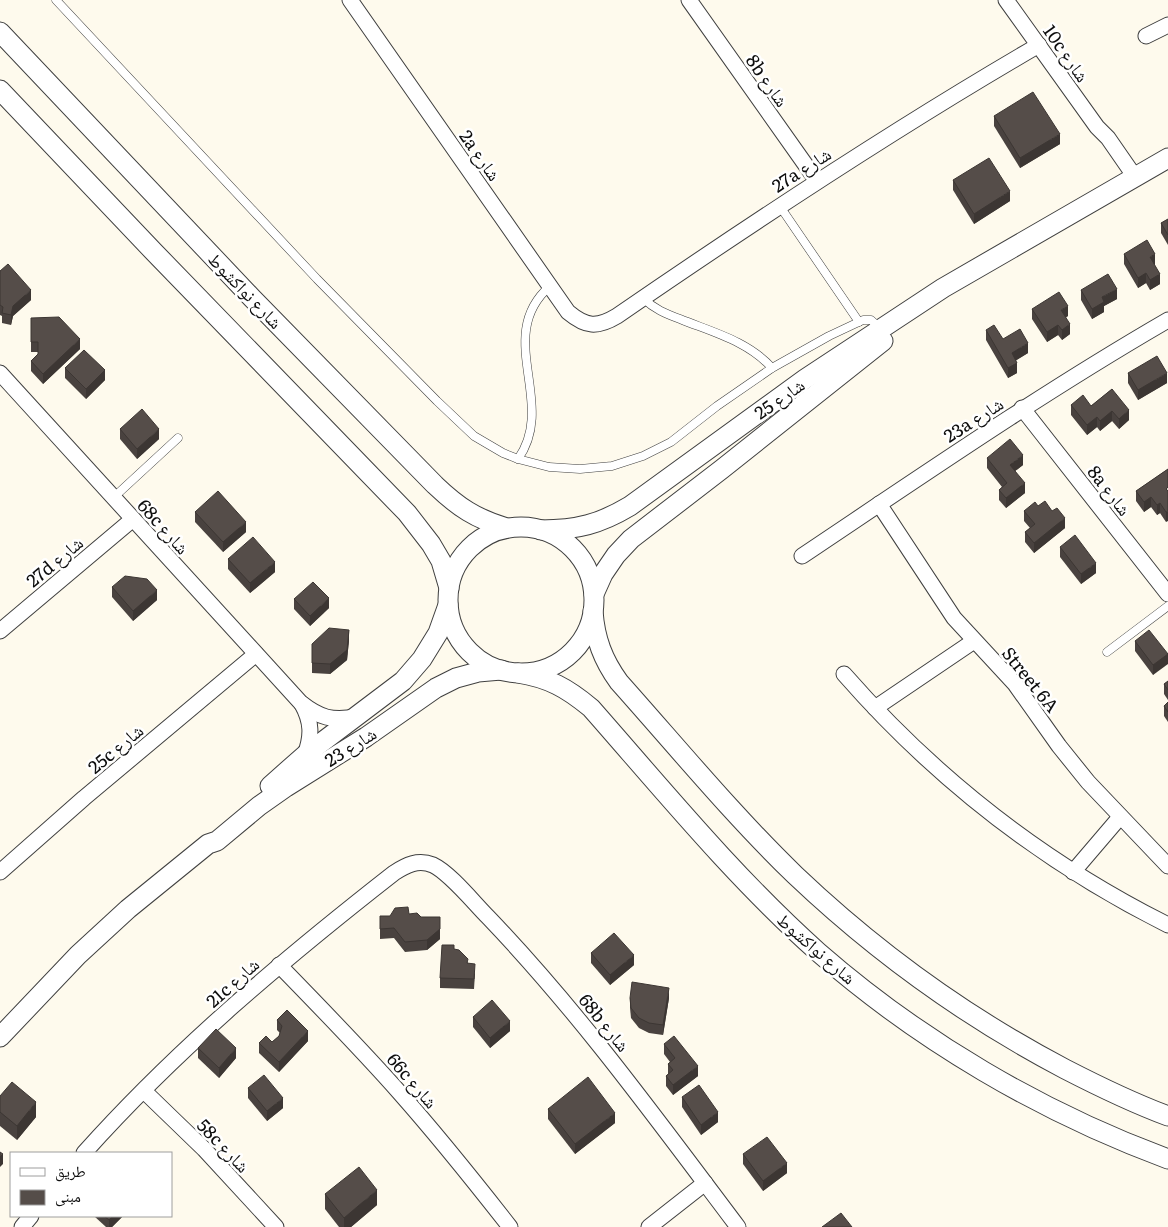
<svg xmlns="http://www.w3.org/2000/svg" width="1168" height="1227" font-family="Literata,'Noto Naskh Arabic',serif">
  <style>
    .lines { fill: none; stroke-linecap: round; stroke-linejoin: round }
    .service-casing { stroke: #404040; stroke-width: 9 }
    .minor-casing { stroke: #404040; stroke-width: 17 }
    .tertiary-casing { stroke: #404040; stroke-width: 21 }
    .service { stroke: #fff; stroke-width: 8 }
    .minor { stroke: #fff; stroke-width: 15 }
    .tertiary { stroke: #fff; stroke-width: 19 }
    .wall { fill: #49423f }
    .shaded-wall { fill: #3c3633 }
    .building { fill: #554d49; stroke: #3c3633 }
    .labels { text-anchor: middle; dominant-baseline: central; stroke-width: 5; stroke-linejoin: round; paint-order: stroke }
    .street-label { font-size: 18px; fill: #0d0d0d; stroke: #fff }
  </style>
  <rect width="100%" height="100%" fill="#fefaed"/>
  <g class="lines">
    <defs>
      <g id="service">
        <path d="M56,0L317,279L437,401L474,436L503,453L518,459L549,467L580,469L612,466L643,456L671,442L717,406L772,368L829,336L863,320H871L881,329"/>
        <path d="M779,205L859,322"/>
        <path d="M643,298C654,309 666,314 680,319C712,332 748,341 772,368"/>
        <path d="M518,459C558,403 493,336 550,286"/>
        <path d="M113,498L178,438"/>
        <path d="M1107,652L1168,606"/>
      </g>
      <g id="minor">
        <path d="M350,0L568,312C586,327 597,328 617,316C755,221 894,129 1039,45"/>
        <path d="M689,0L817,181"/>
        <path d="M1006,0L1097,127L1108,138L1135,177"/>
        <path d="M1146,36L1168,25"/>
        <path d="M0,373L301,703C320,718 332,721 356,717"/>
        <path d="M1022,408L1168,594"/>
        <path d="M879,504L954,618L1015,684L1059,746L1088,782L1168,866"/>
        <path d="M802,556C923,475 1042,393 1168,320"/>
        <path d="M0,631L133,519"/>
        <path d="M844,674C935,778 1044,863 1168,925"/>
        <path d="M302,704C312,722 312,736 305,755"/>
        <path d="M875,708L974,641"/>
        <path d="M0,872L84,798L256,654"/>
        <path d="M1073,872L1120,817"/>
        <path d="M279,965C320,1007 361,1049 399,1092C438,1136 474,1181 510,1227"/>
        <path d="M144,1091L204,1149L276,1227"/>
        <path d="M84,1153C177,1049 284,959 394,873C406,865 418,859 433,865C450,873 474,903 488,917C580,1013 658,1121 738,1227"/>
        <path d="M22,1227L31,1216"/>
        <path d="M649,1227L705,1183"/>
      </g>
      <g id="tertiary">
        <path d="M0,32L252,298L435,485C458,507 476,519 507,528"/>
        <path d="M0,90L154,252L407,513L431,544L441,561L449,588"/>
        <circle cx="521" cy="600" r="73"/>
        <path d="M541,530C577,530 600,524 630,506L805,379L943,288L1168,158"/>
        <path d="M594,594L603,574L616,555L631,539L722,469L883,341"/>
        <path d="M593,611C595,639 603,660 619,682C677,747 733,815 795,875C876,952 966,1017 1065,1069C1098,1086 1133,1103 1168,1116"/>
        <path d="M518,673C549,678 567,688 591,708C664,791 735,878 818,952C920,1041 1041,1112 1168,1159"/>
        <path d="M270,786L305,755L403,681L422,659L438,633L448,605"/>
        <path d="M0,1037L78,955L128,909L208,844L217,841L259,806L286,787L366,737L436,688L456,678L478,672L501,670"/>
      </g>
    </defs>
    <use href="#service" class="service-casing"/>
    <use href="#minor" class="minor-casing"/>
    <use href="#tertiary" class="tertiary-casing"/>
    <use href="#service" class="service"/>
    <use href="#minor" class="minor"/>
    <use href="#tertiary" class="tertiary"/>
  </g>
  <g class="wall">
    <path d="M994,116L1060,144L1020,168L994,126Z"/>
    <path d="M953,180L1010,201L974,224L953,190Z"/>
    <path d="M1168,219V245L1161,233V223Z"/>
    <path d="M1124,254L1155,264L1154,265L1160,284L1150,290L1146,283L1138,288L1124,264Z"/>
    <path d="M0,271L31,300L13,316L11,325L2,323V316L0,315Z"/>
    <path d="M1081,290L1117,299L1104,306V312L1092,319L1081,300Z"/>
    <path d="M1032,309L1068,316L1066,317L1070,334L1062,340L1058,335L1047,342L1032,319Z"/>
    <path d="M31,318L80,349L43,384L31,371V361L38,354V352H31Z"/>
    <path d="M986,330L1028,353L1016,360L1017,373L1008,378L986,340Z"/>
    <path d="M65,368L105,380L86,399L65,378Z"/>
    <path d="M1128,373L1167,383L1138,400L1128,383Z"/>
    <path d="M1112,389L1129,420L1119,429L1112,421L1100,431L1097,427L1087,435L1071,415V405L1091,406Z"/>
    <path d="M120,429L159,439L137,459L120,439Z"/>
    <path d="M987,458L1023,465L1015,471L1025,493L1006,508L999,500V490L1002,487L987,468Z"/>
    <path d="M1168,469L1166,522L1160,513L1157,515L1151,507L1144,512L1136,501V491Z"/>
    <path d="M1038,506L1065,528L1034,553L1025,542V532L1030,528L1024,521V511Z"/>
    <path d="M195,512L246,532L223,552L195,522Z"/>
    <path d="M1060,547L1096,573L1081,584L1060,557Z"/>
    <path d="M228,559L275,572L250,593L228,569Z"/>
    <path d="M112,587L157,600L133,621L112,597Z"/>
    <path d="M294,599L329,608L310,626L294,609Z"/>
    <path d="M349,640L347,660L330,674L312,673V644Z"/>
    <path d="M1135,641L1168,654L1153,675L1135,651Z"/>
    <path d="M1168,681V700L1164,694V684Z"/>
    <path d="M1168,702V722L1164,716V706Z"/>
    <path d="M409,914L440,939L427,950L405,952L394,938L380,939V916H390Z"/>
    <path d="M454,949L468,963L475,974L474,989L440,988V978Z"/>
    <path d="M591,953L634,965L610,985L591,963Z"/>
    <path d="M630,998H669L663,1035L649,1033L639,1028L631,1018L630,1008Z"/>
    <path d="M473,1017L510,1031L490,1048L473,1027Z"/>
    <path d="M277,1020L308,1041L279,1072L259,1053V1043L272,1042L279,1036L280,1033L277,1030Z"/>
    <path d="M664,1044L698,1076L673,1095L666,1086V1076L668,1074V1064L670,1062L664,1054Z"/>
    <path d="M198,1048L236,1058L219,1078L198,1058Z"/>
    <path d="M248,1088L283,1108L267,1121L248,1098Z"/>
    <path d="M0,1096L36,1117L17,1140L0,1126Z"/>
    <path d="M682,1097L718,1122L701,1135L682,1107Z"/>
    <path d="M548,1109L615,1123L575,1154L548,1119Z"/>
    <path d="M743,1154L787,1173L763,1191L743,1164Z"/>
    <path d="M325,1194L377,1205L351,1227H339L325,1209Z"/>
    <path d="M94,1216H123L112,1227H106Z"/>
  </g>
  <g class="shaded-wall">
    <path d="M1060,134V144L1020,168V158Z"/>
    <path d="M1010,191V201L974,224V214Z"/>
    <path d="M1155,254V264L1150,267V257Z"/>
    <path d="M1146,273V283L1138,288V278Z"/>
    <path d="M1160,274V284L1150,290V280Z"/>
    <path d="M1117,289V299L1104,306V312L1092,319V309L1102,297Z"/>
    <path d="M31,290V300L13,316L11,325V315L13,306Z"/>
    <path d="M1068,306V316L1061,320V310Z"/>
    <path d="M1070,324V334L1062,340V330Z"/>
    <path d="M1058,325V335L1047,342V332Z"/>
    <path d="M80,339V349L43,384V374Z"/>
    <path d="M1028,343V353L1012,363V353Z"/>
    <path d="M1017,363V373L1008,378V368Z"/>
    <path d="M105,370V380L86,399V389Z"/>
    <path d="M1167,373V383L1138,400V390Z"/>
    <path d="M1129,410V420L1119,429V419Z"/>
    <path d="M1112,411V421L1100,431V421Z"/>
    <path d="M1097,417V427L1087,435V425Z"/>
    <path d="M159,429V439L137,459V449Z"/>
    <path d="M1023,455V465L1010,475V465Z"/>
    <path d="M1025,483V493L1006,508V498Z"/>
    <path d="M1151,497V507L1144,512V502Z"/>
    <path d="M1160,503V513L1157,515V505Z"/>
    <path d="M1168,511V521L1166,522V512Z"/>
    <path d="M1065,518V528L1034,553V543Z"/>
    <path d="M246,522V532L223,552V542Z"/>
    <path d="M275,562V572L250,593V583Z"/>
    <path d="M1096,563V573L1081,584V574Z"/>
    <path d="M157,590V600L133,621V611Z"/>
    <path d="M329,598V608L310,626V616Z"/>
    <path d="M349,630V640L347,660L330,674V664Z"/>
    <path d="M1168,654V664L1153,675V665Z"/>
    <path d="M440,927V939L427,950V940Z"/>
    <path d="M634,955V965L610,985V975Z"/>
    <path d="M669,988V998L663,1035V1025Z"/>
    <path d="M510,1021V1031L490,1048V1038Z"/>
    <path d="M308,1031V1041L279,1072V1062Z"/>
    <path d="M236,1048V1058L219,1078V1068Z"/>
    <path d="M698,1066V1076L673,1095V1085Z"/>
    <path d="M283,1098V1108L267,1121V1111Z"/>
    <path d="M36,1102V1117L17,1140V1126Z"/>
    <path d="M718,1112V1122L701,1135V1125Z"/>
    <path d="M615,1113V1123L575,1154V1144Z"/>
    <path d="M3,1154V1164L0,1167V1157Z"/>
    <path d="M787,1163V1173L763,1191V1181Z"/>
    <path d="M377,1190V1205L351,1227H344V1218Z"/>
    <path d="M113,1216H123L112,1227H109V1220Z"/>
  </g>
  <g class="building">
    <path d="M1033,92L1060,134L1020,158L994,116Z"/>
    <path d="M989,158L1010,191L974,214L953,180Z"/>
    <path d="M1168,219V235L1161,223Z"/>
    <path d="M1147,240L1155,254L1150,257L1160,274L1150,280L1146,273L1138,278L1124,254Z"/>
    <path d="M8,264L31,290L13,306L11,315L2,313L3,307L0,305V271Z"/>
    <path d="M1108,274L1117,289L1102,297L1104,302L1092,309L1081,290Z"/>
    <path d="M1059,292L1068,306L1061,310L1070,324L1062,330L1058,325L1047,332L1032,309Z"/>
    <path d="M59,317L80,339L43,374L31,361L38,354V342H31V318Z"/>
    <path d="M994,325L1003,339L1020,329L1028,343L1012,353L1017,363L1008,368L986,330Z"/>
    <path d="M84,350L105,370L86,389L65,368Z"/>
    <path d="M1157,356L1167,373L1138,390L1128,373Z"/>
    <path d="M1112,389L1129,410L1119,419L1112,411L1100,421L1097,417L1087,425L1071,405L1083,395L1091,406Z"/>
    <path d="M142,409L159,429L137,449L120,429Z"/>
    <path d="M1010,439L1023,455L1010,465L1025,483L1006,498L999,490L1007,483L987,458Z"/>
    <path d="M1168,469V487L1166,489L1168,491V511L1166,512L1160,503L1157,505L1151,497L1144,502L1136,491Z"/>
    <path d="M218,491L246,522L223,542L195,512Z"/>
    <path d="M1045,501L1052,511L1057,508L1065,518L1034,543L1025,532L1035,524L1024,511L1035,502L1038,506Z"/>
    <path d="M1075,535L1096,563L1081,574L1060,547Z"/>
    <path d="M253,537L275,562L250,583L228,559Z"/>
    <path d="M125,576L147,579L157,590L133,611L112,587Z"/>
    <path d="M313,582L329,598L310,616L294,599Z"/>
    <path d="M329,628L349,630L347,650L330,664L312,663V644Z"/>
    <path d="M1149,630L1168,654L1153,665L1135,641Z"/>
    <path d="M1168,681V690L1164,684Z"/>
    <path d="M1168,702V712L1164,706Z"/>
    <path d="M408,907L409,914L417,913L421,917H440V929L427,940L405,942L394,928L380,929V916H390L395,908Z"/>
    <path d="M614,933L634,955L610,975L591,953Z"/>
    <path d="M442,945H454V949L459,950L468,959L467,963L475,964L474,979L440,978Z"/>
    <path d="M632,982L669,988L663,1025L649,1023L639,1018L631,1008L630,998Z"/>
    <path d="M492,1000L510,1021L490,1038L473,1017Z"/>
    <path d="M287,1010L308,1031L279,1062L259,1043L266,1036L272,1042L279,1036L282,1026L277,1020Z"/>
    <path d="M216,1029L236,1048L219,1068L198,1048Z"/>
    <path d="M674,1036L698,1066L673,1085L666,1076L673,1070L668,1064L675,1058L664,1044Z"/>
    <path d="M264,1075L283,1098L267,1111L248,1088Z"/>
    <path d="M588,1077L615,1113L575,1144L548,1109Z"/>
    <path d="M12,1082L36,1102L17,1126L0,1112V1096Z"/>
    <path d="M699,1085L718,1112L701,1125L682,1097Z"/>
    <path d="M767,1137L787,1163L763,1181L743,1154Z"/>
    <path d="M0,1152L3,1154L0,1157Z"/>
    <path d="M359,1167L377,1190L344,1218L325,1194Z"/>
    <path d="M841,1213L852,1227H822Z"/>
    <path d="M104,1216H113L109,1220Z"/>
  </g>
  <g class="labels">
    <g class="street-label">
      <text transform="translate(1067 53) rotate(55)">10c شارع</text>
      <text transform="translate(768 80) rotate(55)">8b شارع</text>
      <text transform="translate(481 155) rotate(55)">2a شارع</text>
      <text transform="translate(801 169) rotate(-33)">27a شارع</text>
      <text transform="translate(246 290) rotate(46)">شارع نواكشوط</text>
      <text transform="translate(779 398) rotate(-35)">شارع 25</text>
      <text transform="translate(973 419) rotate(-33)">23a شارع</text>
      <text transform="translate(1110 490) rotate(52)">8a شارع</text>
      <text transform="translate(164 526) rotate(48)">68c شارع</text>
      <text transform="translate(54 561) rotate(-40)">27d شارع</text>
      <text transform="translate(1031 679) rotate(51)">Street 6A</text>
      <text transform="translate(350 746) rotate(-32)">شارع 23</text>
      <text transform="translate(115 748) rotate(-40)">25c شارع</text>
      <text transform="translate(817 948) rotate(41)">شارع نواكشوط</text>
      <text transform="translate(232 982) rotate(-42)">21c شارع</text>
      <text transform="translate(605 1022) rotate(51)">68b شارع</text>
      <text transform="translate(413 1080) rotate(49)">66c شارع</text>
      <text transform="translate(224 1145) rotate(46)">58c شارع</text>
    </g>
  </g>
  <rect x="10" y="1152" width="162" height="65" fill="#ffffff" stroke="#9e9e9e"/>
  <rect x="20" y="1168" width="25" height="8" fill="#ffffff" stroke="#9e9e9e"/>
  <text x="55" y="1177" font-size="15" fill="#0d0d0d">طريق</text>
  <rect x="20" y="1190" width="25" height="15" fill="#554d49" stroke="#9e9e9e"/>
  <text x="55" y="1202" font-size="15" fill="#0d0d0d">مبنى</text>
</svg>
